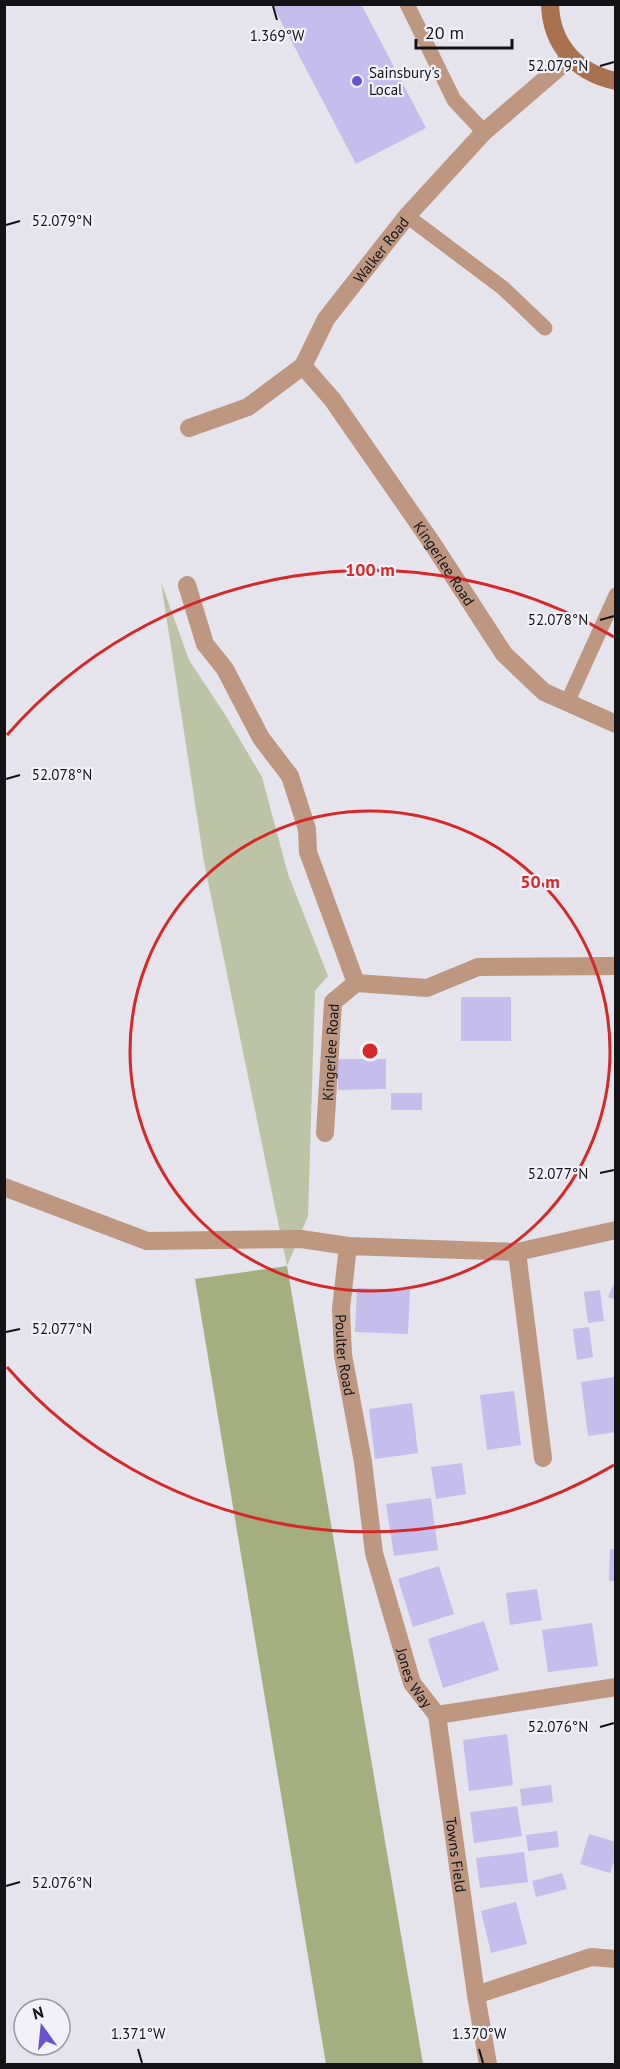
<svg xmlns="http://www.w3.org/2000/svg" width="620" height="2069" font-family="'PT Sans',sans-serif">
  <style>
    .green { fill: #bdc4a6 }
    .forest { fill: #a4ae7f }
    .building { fill: #c5bdeb }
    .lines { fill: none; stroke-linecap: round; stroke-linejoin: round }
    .service { stroke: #be9780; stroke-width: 15 }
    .minor { stroke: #be9780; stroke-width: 18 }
    .secondary { stroke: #a8714f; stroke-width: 18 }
    .ticks { fill: none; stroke: #131316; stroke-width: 2 }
    .ring { fill: none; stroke: #d62828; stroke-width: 3 }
    .poi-dot { fill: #6953cd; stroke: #f2f1f9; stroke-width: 2 }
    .labels { text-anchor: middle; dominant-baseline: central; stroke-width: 4.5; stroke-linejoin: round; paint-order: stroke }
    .poi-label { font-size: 15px; fill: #131316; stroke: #f2f1f9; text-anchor: start }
    .street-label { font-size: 15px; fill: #131316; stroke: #f2f1f9 }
    .ticks-label { font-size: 15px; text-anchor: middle; fill: #131316; stroke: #f2f1f9; stroke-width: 4.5; stroke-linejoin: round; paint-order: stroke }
    .centre { fill: #d62828; stroke: #f2f1f9; stroke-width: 3 }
    .ring-label { font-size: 18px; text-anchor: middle; font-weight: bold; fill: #d62828; stroke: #f2f1f9; stroke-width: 4.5; stroke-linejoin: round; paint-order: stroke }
  </style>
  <rect width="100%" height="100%" fill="#e5e3ec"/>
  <path class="green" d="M161,582L189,660L224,713L262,777L288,874L328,976L315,991L308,1216L287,1266L204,862Z"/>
  <path class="forest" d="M287,1266L423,2064H326L195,1279Z"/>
  <g class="building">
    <path d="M272,4H361L426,128L356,164Z"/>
    <rect x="461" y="997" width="50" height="44"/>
    <path d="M338,1059H386V1089L338,1090Z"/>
    <rect x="391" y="1093" width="31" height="17"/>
    <path d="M616,1279V1300L608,1297Z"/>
    <path d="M357,1288L410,1290L408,1334L355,1332Z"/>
    <path d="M600,1290L604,1321L588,1323L584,1292Z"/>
    <path d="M589,1327L593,1357L577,1360L573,1329Z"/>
    <path d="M615,1377L616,1432L588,1436L581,1382Z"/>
    <path d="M514,1391L521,1445L487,1450L480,1395Z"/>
    <path d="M412,1403L418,1453L375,1459L369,1409Z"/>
    <path d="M462,1463L466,1494L436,1499L431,1467Z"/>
    <path d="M431,1498L438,1550L394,1556L386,1504Z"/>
    <path d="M610,1549H616V1581H609Z"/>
    <path d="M439,1566L454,1614L413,1627L398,1579Z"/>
    <path d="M537,1589L542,1620L510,1625L506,1593Z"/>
    <path d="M484,1621L499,1670L443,1688L428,1639Z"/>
    <path d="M592,1623L598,1666L548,1672L542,1630Z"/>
    <path d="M507,1734L513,1785L469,1791L463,1740Z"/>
    <path d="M551,1785L553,1802L522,1806L520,1789Z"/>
    <path d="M517,1806L522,1836L474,1843L470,1812Z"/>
    <path d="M557,1831L559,1847L528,1851L526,1835Z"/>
    <path d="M589,1834L616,1842V1856L610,1873L580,1864Z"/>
    <path d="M524,1852L528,1882L480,1888L476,1858Z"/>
    <path d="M562,1873L567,1889L536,1897L532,1881Z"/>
    <path d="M516,1902L527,1944L491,1953L481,1911Z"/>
  </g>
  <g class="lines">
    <g class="service">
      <path d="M407,4L454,100L484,132"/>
      <path d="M407,216L503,288L545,328"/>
      <path d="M567,703L616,595"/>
    </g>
    <g class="minor">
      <path id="s1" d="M303,366L332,399L432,543L504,654L544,692L616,724"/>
      <path id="s2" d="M189,428L248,407L303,366L326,319L407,216L484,132L570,58"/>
      <path d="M187,585L205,644L225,669L261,738L290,776L307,829L308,852L356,983L427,988L478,967L616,966"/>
      <path id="s3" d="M325,1133L333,1002L356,983"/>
      <path d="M4,1187L147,1241L301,1239L348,1246"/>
      <path id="s4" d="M616,1230L517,1252L348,1246L341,1309L343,1355L363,1462L374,1553L412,1683L437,1715L616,1687"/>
      <path d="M517,1252L543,1458"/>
      <path id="s5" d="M437,1715L476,1995L488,2064"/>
      <path d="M476,1995L591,1957L616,1959"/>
    </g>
    <path class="secondary" d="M550,4C551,45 577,73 616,81"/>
  </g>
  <path class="ticks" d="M273,6L277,20M600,66L614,62M6,225L20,221M600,620L614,616M6,779L20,775M600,1173L614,1170M6,1332L20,1329M600,1727L614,1723M6,1886L20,1882M138,2049L142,2063M479,2049L483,2063"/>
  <g class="ring">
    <circle cx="370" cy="1051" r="240"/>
    <path d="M614 1465A481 481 0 0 1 7 1367M7 735A481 481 0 0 1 614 637"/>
  </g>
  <circle class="poi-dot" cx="357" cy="81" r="6"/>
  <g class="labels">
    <g class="poi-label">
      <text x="369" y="72">Sainsbury's<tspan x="369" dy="17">Local</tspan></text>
    </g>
    <g class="street-label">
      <text stroke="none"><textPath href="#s2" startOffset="272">Walker Road</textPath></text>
      <text stroke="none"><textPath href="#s1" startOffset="243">Kingerlee Road</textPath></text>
      <text stroke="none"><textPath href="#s3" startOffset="81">Kingerlee Road</textPath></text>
      <text stroke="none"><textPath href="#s4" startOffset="380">Poulter Road</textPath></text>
      <text stroke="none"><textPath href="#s4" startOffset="712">Jones Way</textPath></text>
      <text stroke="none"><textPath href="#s5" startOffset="141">Towns Field</textPath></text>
    </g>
  </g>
  <g class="ticks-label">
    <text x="277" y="41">1.369°W</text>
    <text x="558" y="71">52.079°N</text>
    <text x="62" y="226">52.079°N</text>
    <text x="558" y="625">52.078°N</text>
    <text x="62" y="780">52.078°N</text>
    <text x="558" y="1179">52.077°N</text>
    <text x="62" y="1334">52.077°N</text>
    <text x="558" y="1732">52.076°N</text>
    <text x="62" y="1888">52.076°N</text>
    <text x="138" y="2039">1.371°W</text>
    <text x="479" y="2039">1.370°W</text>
  </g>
  <circle cx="370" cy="1051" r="9" class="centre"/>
  <g class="ring-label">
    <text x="370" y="576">100 m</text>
    <text x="540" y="888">50 m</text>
  </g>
  <rect width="620" height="2069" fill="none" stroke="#131316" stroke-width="12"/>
  <g transform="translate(42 2027) rotate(345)"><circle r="28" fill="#f2f1f9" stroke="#99989e" stroke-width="1.5"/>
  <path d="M0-4.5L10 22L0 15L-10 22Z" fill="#6953cd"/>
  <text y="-9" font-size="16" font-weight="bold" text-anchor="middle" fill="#131316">N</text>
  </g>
  <path d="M416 39v9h96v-9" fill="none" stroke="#131316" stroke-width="3"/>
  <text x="425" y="39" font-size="18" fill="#131316" stroke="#f2f1f9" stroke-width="4.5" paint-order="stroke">20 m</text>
</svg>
